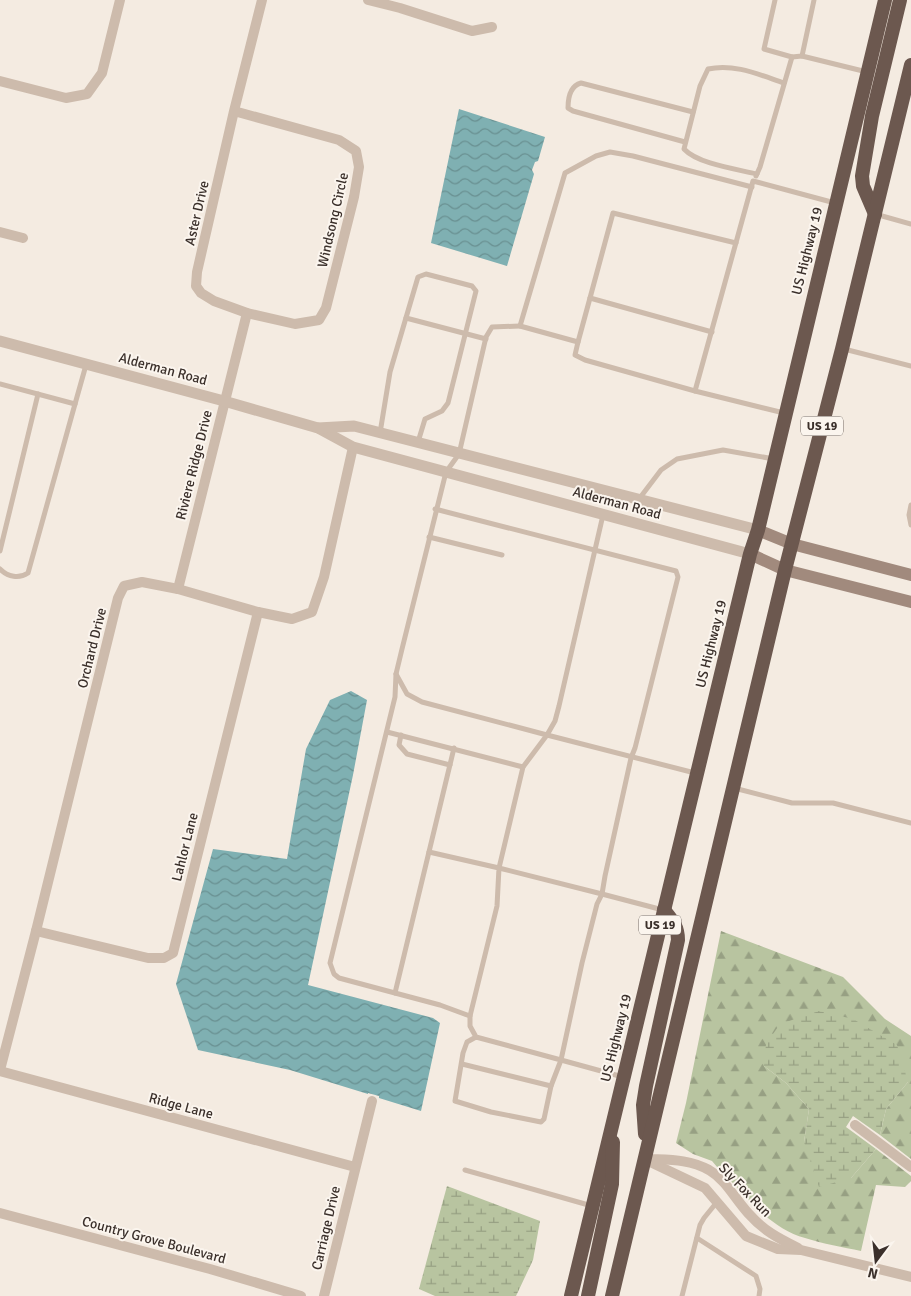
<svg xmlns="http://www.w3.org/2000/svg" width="911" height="1296" font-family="Signika,sans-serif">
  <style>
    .forest { fill: url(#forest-firs) }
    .wetland { fill: url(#wetland-marsh) }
    .water { fill: url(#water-waves) }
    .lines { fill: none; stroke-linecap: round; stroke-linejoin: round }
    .service { stroke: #cdbbac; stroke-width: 5 }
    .minor { stroke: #cdbbac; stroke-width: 10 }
    .tertiary { stroke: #cdbbac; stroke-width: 11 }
    .secondary { stroke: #a18a7d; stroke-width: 12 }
    .trunk { stroke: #6c584f; stroke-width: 14 }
    .labels { text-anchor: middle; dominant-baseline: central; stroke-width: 4; stroke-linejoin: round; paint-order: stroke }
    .shield { fill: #fbf5ee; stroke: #756b66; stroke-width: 1 }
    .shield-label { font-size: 12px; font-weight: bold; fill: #3b302b }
    .street-label { font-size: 14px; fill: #3b302b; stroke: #fbf5ee }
  </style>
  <defs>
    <pattern id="forest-firs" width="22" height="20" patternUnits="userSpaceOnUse" patternTransform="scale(1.25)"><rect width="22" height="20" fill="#b8c4a0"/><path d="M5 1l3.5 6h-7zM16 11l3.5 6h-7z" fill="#97a083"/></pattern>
    <pattern id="wetland-marsh" width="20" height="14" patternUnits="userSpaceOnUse" patternTransform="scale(1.25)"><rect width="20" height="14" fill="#b8c4a0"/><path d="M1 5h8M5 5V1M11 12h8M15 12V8" fill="none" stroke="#97a083"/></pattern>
    <pattern id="water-waves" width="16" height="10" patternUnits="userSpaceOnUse" patternTransform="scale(1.25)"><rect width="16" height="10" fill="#7fb0b2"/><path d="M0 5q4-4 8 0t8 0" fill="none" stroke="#699091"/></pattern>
  </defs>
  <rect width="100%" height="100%" fill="#f4ebe1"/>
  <path class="forest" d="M721,931L843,977L885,1019L911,1036V1159L880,1135L886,1109L908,1082L764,1066L786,1083L809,1109L804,1142L851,1178L876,1149L911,1176V1181L905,1187L876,1185L861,1251C843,1247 823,1244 805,1238C772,1229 746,1198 724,1173L723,1174L712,1161L693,1154L676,1143L686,1103Z"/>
  <g class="wetland">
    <path d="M819,1011L853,1019L897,1045L908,1082L886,1109L880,1135L853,1116L846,1127L876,1149L851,1178L819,1187L804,1142L809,1109L786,1083L764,1066L766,1044L780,1024Z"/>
    <path d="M447,1186L540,1221L533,1260L516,1296H435L419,1289Z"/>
  </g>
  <g class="water">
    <path d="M459,109L545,137L538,161L535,162L532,170L534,174L507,266L431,243Z"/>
    <path d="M351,691L367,700L353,775L308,985L433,1018L440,1023L421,1111L379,1098V1096L368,1093V1094L290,1070L198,1050L176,984L213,849L287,859L306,749L330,700Z"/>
  </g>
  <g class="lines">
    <g class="service">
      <path d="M775,0L764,49L792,57L802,56L814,0"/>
      <path d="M802,56L867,72"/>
      <path d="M685,142L573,111L568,108C568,97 570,86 581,83L693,112"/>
      <path d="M757,174C736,169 698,164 684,149L700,86L708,69C734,63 760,75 784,83"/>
      <path d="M756,176L760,167L792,57"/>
      <path d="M875,214L911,224"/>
      <path d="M590,298L578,342L520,326L565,173L596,156L610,152L633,156L752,187"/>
      <path d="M406,318L486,339"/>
      <path d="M712,332L590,298L613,213L736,243"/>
      <path d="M578,342L575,355L585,360L695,391"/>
      <path d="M844,349L911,366"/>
      <path d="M0,384L75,404L86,365"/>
      <path d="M784,413L695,391L753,181L835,203"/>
      <path d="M380,433L390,372L418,277L426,274L472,286L476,291L448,403L442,411L425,419L418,442"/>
      <path d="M639,499L661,470L677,459L723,450L774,459"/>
      <path d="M911,505L909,515L911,525"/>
      <path d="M603,515L559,706L555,721L547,735L695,773"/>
      <path d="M429,537L502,555"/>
      <path d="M0,551L38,394"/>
      <path d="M0,569C8,577 19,579 28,573L75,404"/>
      <path d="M396,674L407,694L422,702L547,735L523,767L499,868L602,894L605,876L631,758L635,748L678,577L676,571L435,509"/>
      <path d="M387,732L523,767"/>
      <path d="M401,735L399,745L407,754L450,765"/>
      <path d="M454,748L395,993L440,1005L470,1016"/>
      <path d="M734,788L792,803H833L911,823"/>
      <path d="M429,852L499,868L497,906L470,1016V1026L476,1037L561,1060L551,1086L544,1119L541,1122L491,1112L455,1101L463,1053L467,1042L476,1037"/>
      <path d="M395,993L339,978L334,974L330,963L395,697L396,674L402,649L446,472L459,454L486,337L492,327L520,326"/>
      <path d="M462,1064L551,1086"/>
      <path d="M623,1077L561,1060L582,963L597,904L602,894L663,910"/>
      <path d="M465,1170L592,1206"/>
      <path d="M697,1238L756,1276L760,1289L759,1296"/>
      <path d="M682,1296L700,1225L704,1218L717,1202"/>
    </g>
    <g class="minor">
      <path d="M368,0L400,8L472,31L492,27"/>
      <path d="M0,81L66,98L87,94L102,73L120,0"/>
      <path d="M234,111L339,140L356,151L359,167L354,197L326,308L319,320L295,324L247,313L214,301L201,293L196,286L197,272L234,111L262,0"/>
      <path d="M0,232L23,238"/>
      <path d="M178,589L247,313"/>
      <path d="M36,931L148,958H164L173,953L258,612"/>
      <path d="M0,1070L36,931L118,598L124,586L142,582L178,589L258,612L292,619L312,612L324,577L353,447"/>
      <path d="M0,1071L355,1167"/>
      <path d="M855,1125L911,1167"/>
      <path d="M644,1159L705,1188L746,1236L778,1249L801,1250L911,1277"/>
      <path d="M648,1159C670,1160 689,1159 709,1170C726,1180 735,1199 748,1213C764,1231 778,1238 798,1248"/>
      <path d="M0,1213L210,1269L301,1296"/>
      <path d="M324,1296L372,1101"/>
    </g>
    <g class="tertiary">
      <path d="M0,341L224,401L318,428L353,447L750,554"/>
      <path d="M318,428L354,426L758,530"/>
    </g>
    <g class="secondary">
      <path d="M758,530L792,544L911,575"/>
      <path d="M750,554L785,570L911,602"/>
    </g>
    <g class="trunk">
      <path d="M875,214L863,186L862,176L872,116L900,0"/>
      <path d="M645,1134L643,1105L646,1086L678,940C678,926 672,920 664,910"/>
      <path d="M571,1296L750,554L758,530L885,0"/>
      <path d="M588,1296L612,1184L613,1142"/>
      <path d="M612,1296L785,570L842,349L911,65"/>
    </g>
  </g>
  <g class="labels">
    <g class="shield">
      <rect x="801" y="416.5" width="42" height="19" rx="4"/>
      <rect x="639" y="915.5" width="42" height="19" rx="4"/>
    </g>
    <g class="shield-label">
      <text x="822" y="426">US 19</text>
      <text x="660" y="925">US 19</text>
    </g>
    <g class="street-label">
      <text transform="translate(197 213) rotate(-77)">Aster Drive</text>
      <text transform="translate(333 220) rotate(-77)">Windsong Circle</text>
      <text transform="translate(807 251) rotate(-76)">US Highway 19</text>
      <text transform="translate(163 369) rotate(15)">Alderman Road</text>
      <text transform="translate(194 465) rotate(-76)">Riviere Ridge Drive</text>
      <text transform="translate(617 503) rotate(15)">Alderman Road</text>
      <text transform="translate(711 644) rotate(-76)">US Highway 19</text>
      <text transform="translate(92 648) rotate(-76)">Orchard Drive</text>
      <text transform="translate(185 847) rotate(-76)">Lahlor Lane</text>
      <text transform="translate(616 1038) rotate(-76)">US Highway 19</text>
      <text transform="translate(181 1106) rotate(15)">Ridge Lane</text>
      <text transform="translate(745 1190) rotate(46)">Sly Fox Run</text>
      <text transform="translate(326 1228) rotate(-77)">Carriage Drive</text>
      <text transform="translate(154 1240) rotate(15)">Country Grove Boulevard</text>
    </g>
  </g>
  <g transform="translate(876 1261) rotate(195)" stroke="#fbf5ee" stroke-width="4" paint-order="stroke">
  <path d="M0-4L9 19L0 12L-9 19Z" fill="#3b302b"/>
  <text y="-8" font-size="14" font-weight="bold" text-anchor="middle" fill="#3b302b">N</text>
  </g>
</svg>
